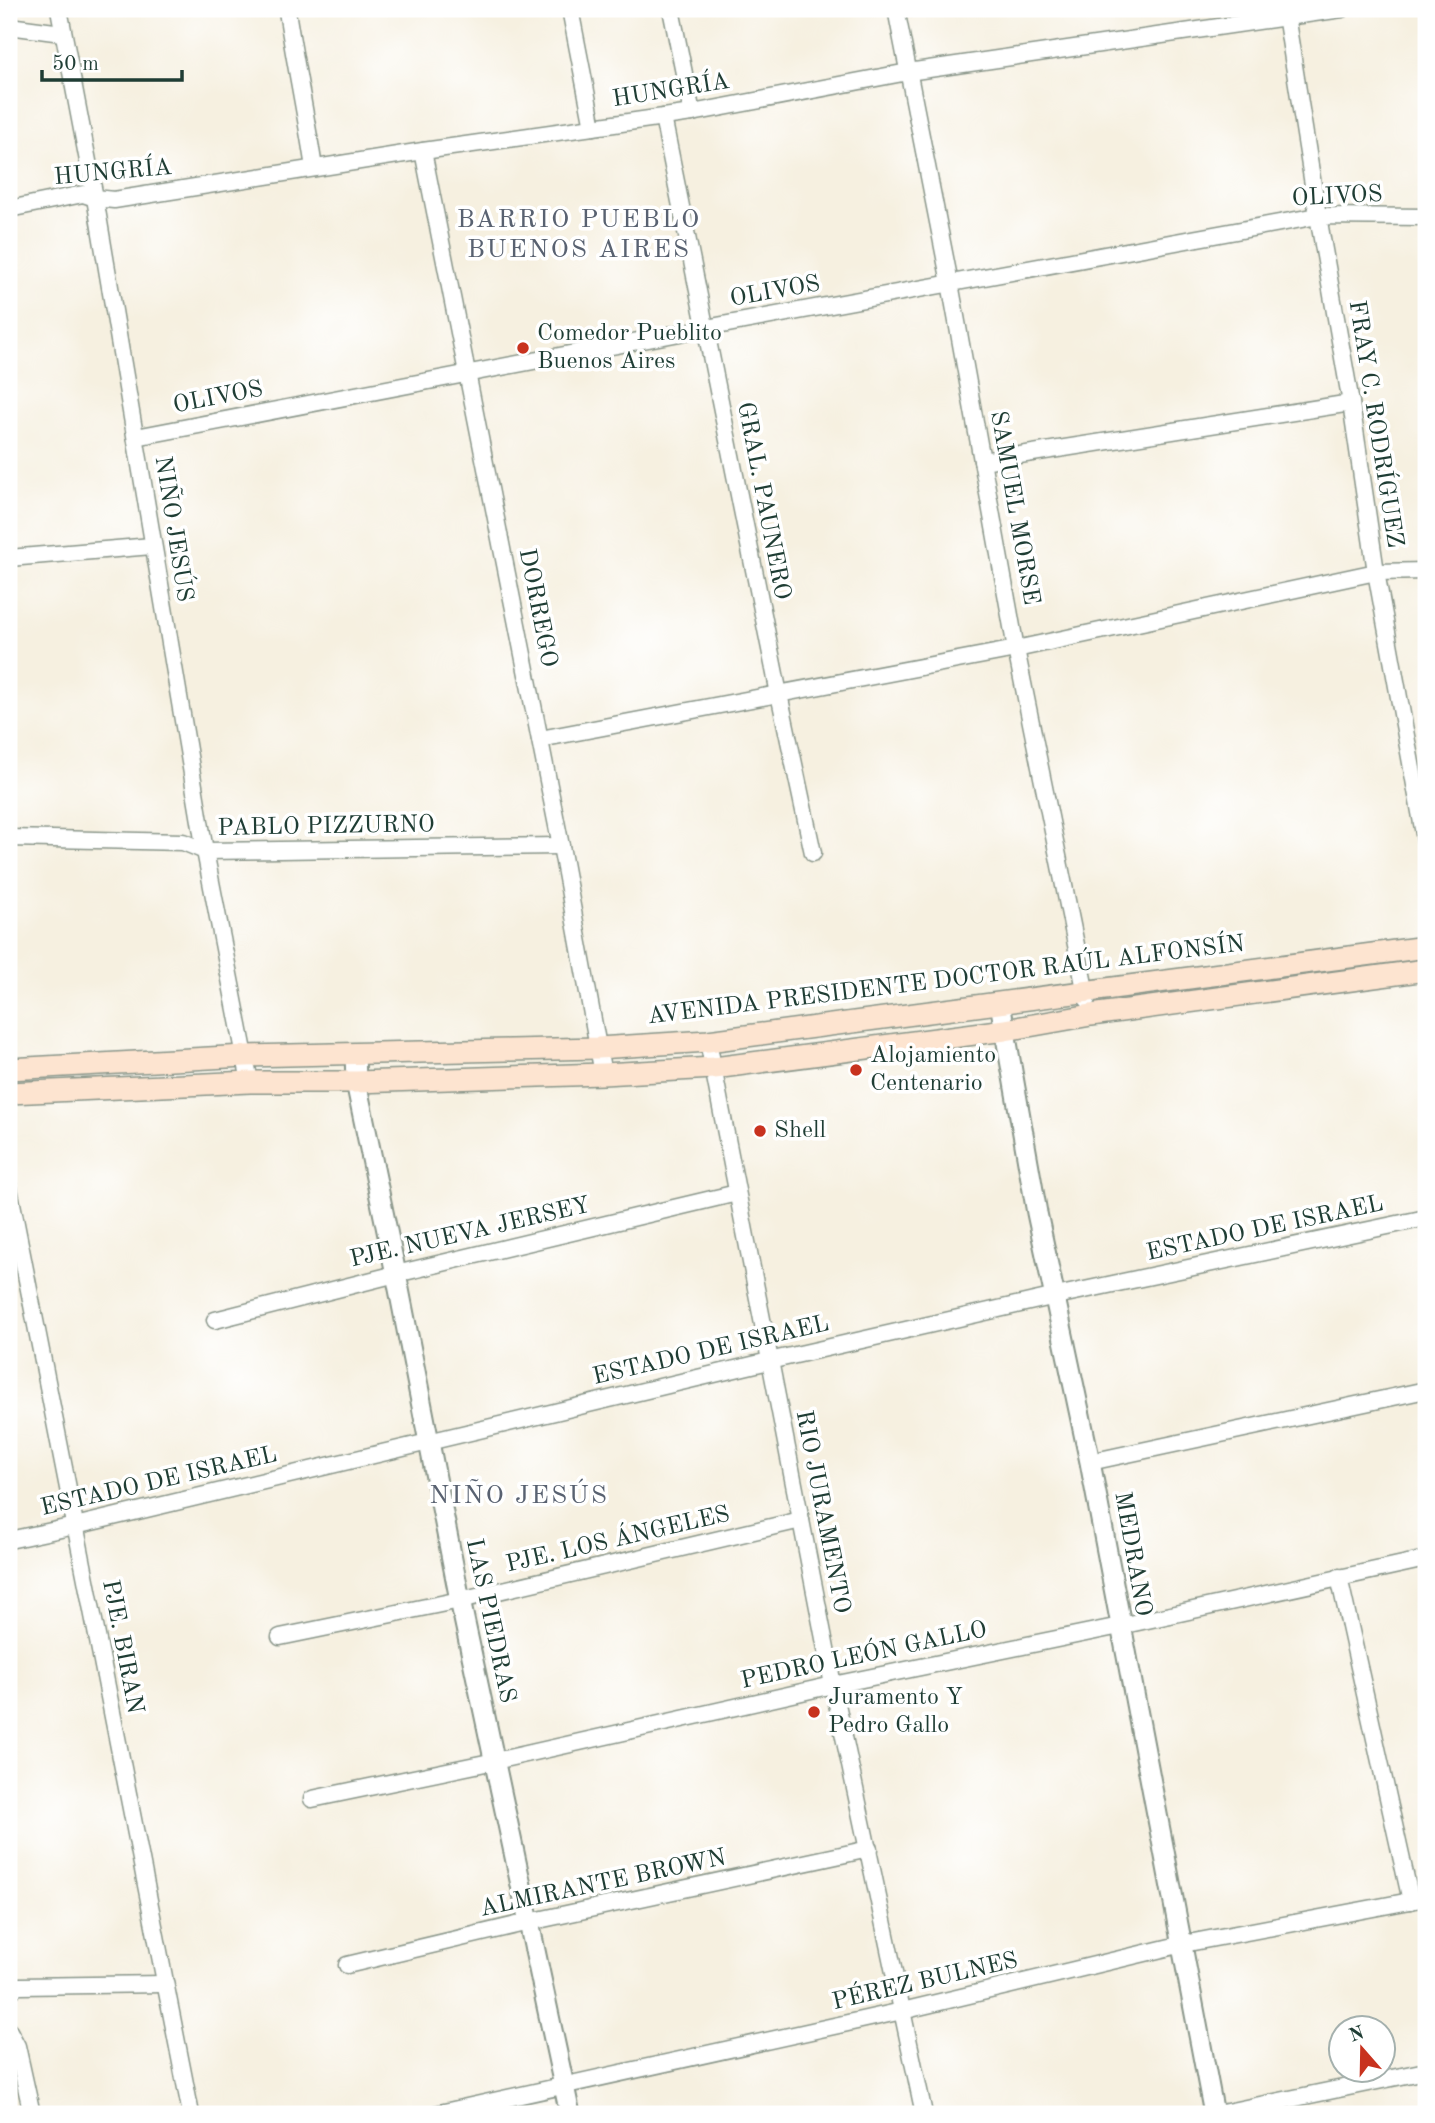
<svg xmlns="http://www.w3.org/2000/svg" width="1435" height="2123" font-family="'Old Standard TT',serif">
  <style>
    .lines { fill: none; stroke-linecap: round; stroke-linejoin: round }
    .minor-casing { stroke: #8a968a; stroke-width: 19 }
    .tertiary-casing { stroke: #8a968a; stroke-width: 23 }
    .secondary-casing { stroke: #8a968a; stroke-width: 24 }
    .minor { stroke: #fff; stroke-width: 16 }
    .tertiary { stroke: #fff; stroke-width: 19 }
    .secondary { stroke: #fde4d0; stroke-width: 21 }
    .poi-dot { fill: #c8321e; stroke: #fff; stroke-width: 2.5 }
    .labels { text-anchor: middle; dominant-baseline: central; stroke-width: 7; stroke-linejoin: round; paint-order: stroke }
    .street-label { font-size: 24px; fill: #1f3d34; stroke: #fff }
    .poi-label { font-size: 24px; fill: #1f3d34; stroke: #fff; text-anchor: start }
    .neighbourhood-label { font-size: 26px; letter-spacing: 2px; fill: #596271; stroke: #fff }
  </style>
  <rect width="100%" height="100%" fill="#fff"/>
  <filter id="ink" filterUnits="userSpaceOnUse"><feTurbulence type="fractalNoise" baseFrequency=".0143" numOctaves="2"/><feDisplacementMap in="SourceGraphic" scale="14" xChannelSelector="R" yChannelSelector="G"/><feConvolveMatrix kernelMatrix="1 2 1 2 8 2 1 2 1" color-interpolation-filters="sRGB"/></filter>
  <filter id="wash" filterUnits="userSpaceOnUse"><feTurbulence type="fractalNoise" baseFrequency=".00686" numOctaves="4" result="noise"/><feDisplacementMap in="SourceGraphic" scale="28" xChannelSelector="R" yChannelSelector="G"/><feGaussianBlur stdDeviation="1.57" result="paint"/><feColorMatrix in="noise" values="0 0 0 0 0 0 0 0 0 0 0 0 0 0 0 0 0 1.4 0 .05"/><feComposite in="paint" operator="in"/></filter>
  <g filter="url(#wash)">
    <rect width="100%" height="100%" fill="#f6f0e0"/>
  </g>
  <g filter="url(#ink)">
    <g class="lines">
      <defs>
        <g id="minor">
          <path d="M59,9L95,198L205,851L250,1082"/>
          <path d="M570,9L593,127"/>
          <path d="M671,9L692,113"/>
          <path d="M896,9L950,283L1016,649L1087,999"/>
          <path d="M1285,9L1318,216L1351,403L1376,572L1426,845"/>
          <path d="M287,11C295,63 306,115 314,168"/>
          <path d="M9,26L62,33"/>
          <path d="M663,117L779,694L813,853"/>
          <path d="M423,151L561,846L603,1074"/>
          <path d="M9,209L83,194L95,198L114,200L423,151L692,113L908,72L1342,9"/>
          <path d="M136,437L706,328L1318,216L1426,217"/>
          <path d="M982,461L1351,403"/>
          <path d="M9,558L152,546"/>
          <path d="M540,739L1016,649L1376,572L1426,571"/>
          <path d="M9,838L183,842L205,851L561,846"/>
          <path d="M708,1041L833,1685L924,2114"/>
          <path d="M9,1188L191,2114"/>
          <path d="M215,1320L396,1274L737,1193"/>
          <path d="M1090,1462L1426,1390"/>
          <path d="M9,1540L75,1526L769,1361L1056,1296L1426,1218"/>
          <path d="M1339,1577L1411,1901"/>
          <path d="M280,1637L460,1600L801,1520"/>
          <path d="M312,1799L495,1761L833,1685L1120,1626L1426,1559"/>
          <path d="M347,1965L529,1922L869,1849"/>
          <path d="M9,1991L19,1986L165,1984"/>
          <path d="M9,2031L17,2046L32,2114"/>
          <path d="M435,2114L902,2011L1183,1944L1426,1898"/>
          <path d="M1217,2114L1426,2071"/>
        </g>
        <g id="tertiary">
          <path d="M1000,1003L1037,1213L1090,1462L1214,2114"/>
          <path d="M355,1054L356,1082L396,1274L460,1600L570,2114"/>
        </g>
        <g id="secondary">
          <path d="M9,1069L245,1056L598,1048L708,1041L1426,947"/>
          <path d="M9,1093L250,1082H356L603,1074L714,1068L1005,1030L1091,1015L1426,970"/>
        </g>
      </defs>
      <use href="#minor" class="minor-casing"/>
      <use href="#tertiary" class="tertiary-casing"/>
      <use href="#secondary" class="secondary-casing"/>
      <use href="#minor" class="minor"/>
      <use href="#tertiary" class="tertiary"/>
      <use href="#secondary" class="secondary"/>
    </g>
  </g>
  <g class="poi-dot">
    <circle cx="523" cy="348" r="7"/>
    <circle cx="856" cy="1070" r="7"/>
    <circle cx="760" cy="1131" r="7"/>
    <circle cx="814" cy="1712" r="7"/>
  </g>
  <g class="labels">
    <g class="street-label">
      <text transform="translate(671 91) rotate(-9)">HUNGRÍA</text>
      <text transform="translate(113 173) rotate(-5)">HUNGRÍA</text>
      <text transform="translate(1337 197) rotate(-3)">OLIVOS</text>
      <text transform="translate(775 292) rotate(-10)">OLIVOS</text>
      <text transform="translate(218 398) rotate(-11)">OLIVOS</text>
      <text transform="translate(1375 424) rotate(81)">FRAY C. RODRÍGUEZ</text>
      <text transform="translate(763 501) rotate(79)">GRAL. PAUNERO</text>
      <text transform="translate(1014 508) rotate(80)">SAMUEL MORSE</text>
      <text transform="translate(173 529) rotate(81)">NIÑO JESÚS</text>
      <text transform="translate(537 608) rotate(79)">DORREGO</text>
      <text transform="translate(326 827) rotate(-1)">PABLO PIZZURNO</text>
      <text transform="translate(946 981) rotate(-7)">AVENIDA PRESIDENTE DOCTOR RAÚL ALFONSÍN</text>
      <text transform="translate(1265 1229) rotate(-12)">ESTADO DE ISRAEL</text>
      <text transform="translate(470 1233) rotate(-13)">PJE. NUEVA JERSEY</text>
      <text transform="translate(711 1351) rotate(-13)">ESTADO DE ISRAEL</text>
      <text transform="translate(159 1482) rotate(-13)">ESTADO DE ISRAEL</text>
      <text transform="translate(822 1512) rotate(79)">RIO JURAMENTO</text>
      <text transform="translate(618 1540) rotate(-13)">PJE. LOS ÁNGELES</text>
      <text transform="translate(1132 1554) rotate(80)">MEDRANO</text>
      <text transform="translate(490 1621) rotate(78)">LAS PIEDRAS</text>
      <text transform="translate(122 1647) rotate(79)">PJE. BIRAN</text>
      <text transform="translate(864 1656) rotate(-12)">PEDRO LEÓN GALLO</text>
      <text transform="translate(603 1884) rotate(-12)">ALMIRANTE BROWN</text>
      <text transform="translate(925 1982) rotate(-13)">PÉREZ BULNES</text>
    </g>
    <g class="poi-label">
      <text x="537" y="334">Comedor Pueblito<tspan x="537" dy="28">Buenos Aires</tspan></text>
      <text x="870" y="1056">Alojamiento<tspan x="870" dy="28">Centenario</tspan></text>
      <text x="774" y="1131">Shell</text>
      <text x="828" y="1698">Juramento Y<tspan x="828" dy="28">Pedro Gallo</tspan></text>
    </g>
    <g class="neighbourhood-label">
      <text x="579" y="220">BARRIO PUEBLO<tspan x="579" dy="30">BUENOS AIRES</tspan></text>
      <text x="519" y="1496">NIÑO JESÚS</text>
    </g>
  </g>
  <rect width="1435" height="2123" fill="none" stroke="#fff" stroke-width="35"/>
  <g transform="translate(1362 2049) rotate(340)"><circle r="33" fill="#ffffff" stroke="#a5b1ae" stroke-width="2"/>
  <path d="M0-5L12 26L0 18L-12 26Z" fill="#c8321e"/>
  <text y="-10" font-size="19" font-weight="bold" text-anchor="middle" fill="#1f3d34">N</text>
  </g>
  <path d="M42 70v10h140v-10" fill="none" stroke="#1f3d34" stroke-width="3.5"/>
  <text x="52" y="70" font-size="21" fill="#1f3d34" stroke="#ffffff" stroke-width="5" paint-order="stroke">50 m</text>
</svg>
